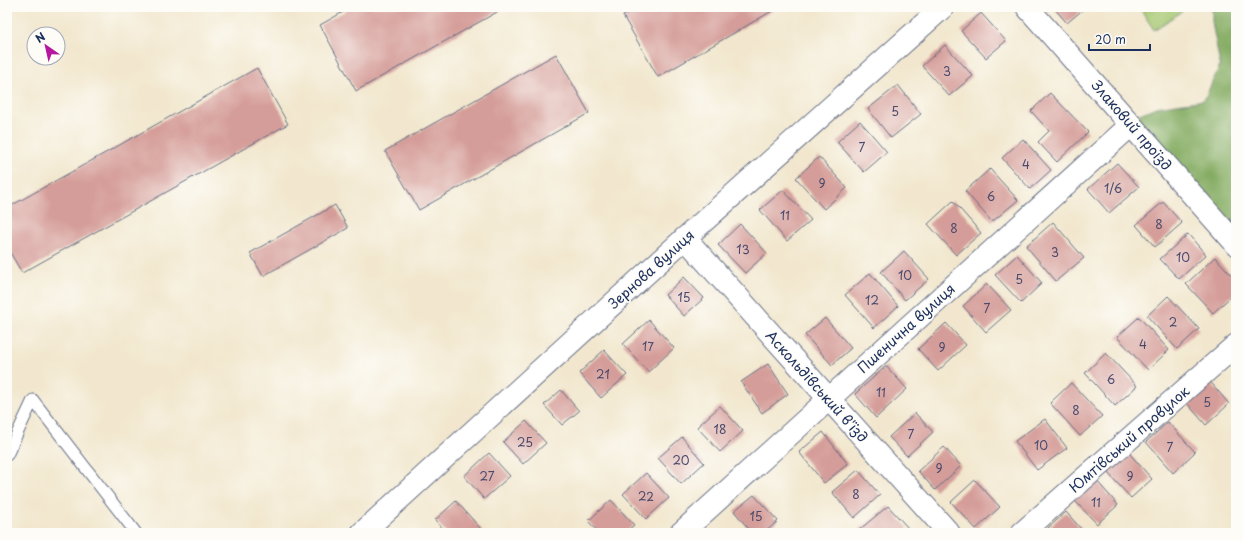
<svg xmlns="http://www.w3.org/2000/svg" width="1243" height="540" font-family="'Playpen Sans',sans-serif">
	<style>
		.green { fill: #a5c76f; stroke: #607b66 }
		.forest { fill: #84ac62; stroke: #506e60 }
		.building { fill: #d59d99 }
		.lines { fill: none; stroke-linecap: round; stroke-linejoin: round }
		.service-casing { stroke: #666f85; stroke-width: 13 }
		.minor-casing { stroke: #666f85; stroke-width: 24 }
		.tertiary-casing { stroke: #666f85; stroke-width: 24 }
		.service { stroke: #fff; stroke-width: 11 }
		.minor { stroke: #fff; stroke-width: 22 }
		.tertiary { stroke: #fff; stroke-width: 22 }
		.labels { text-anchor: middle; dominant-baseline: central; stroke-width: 3.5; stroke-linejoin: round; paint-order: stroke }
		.number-label { font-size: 12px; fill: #4a4a6d }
		.street-label { font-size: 14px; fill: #1b2f5e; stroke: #fdfcf7 }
	</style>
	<rect width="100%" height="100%" fill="#fdfcf7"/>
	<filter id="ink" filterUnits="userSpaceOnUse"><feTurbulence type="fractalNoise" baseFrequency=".025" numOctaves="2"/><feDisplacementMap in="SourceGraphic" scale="8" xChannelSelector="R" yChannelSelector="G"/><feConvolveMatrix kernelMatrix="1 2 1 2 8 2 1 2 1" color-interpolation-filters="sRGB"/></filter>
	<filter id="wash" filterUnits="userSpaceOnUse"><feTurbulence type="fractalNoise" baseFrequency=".012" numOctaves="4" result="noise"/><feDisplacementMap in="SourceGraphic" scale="16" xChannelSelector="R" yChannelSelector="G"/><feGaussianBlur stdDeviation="0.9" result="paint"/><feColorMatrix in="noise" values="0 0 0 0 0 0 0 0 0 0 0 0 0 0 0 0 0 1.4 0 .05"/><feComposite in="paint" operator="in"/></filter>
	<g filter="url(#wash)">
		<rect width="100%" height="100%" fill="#f2e7ce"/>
		<path class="green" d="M1139,7H1188L1154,30Z"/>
		<path class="forest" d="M1212,7H1236V244L1135,116L1156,107L1204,100L1220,65L1212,22Z"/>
		<g id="blocks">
			<g class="building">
				<path d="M352,7H506L356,91L320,25Z"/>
				<path d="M639,7H779L658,77L623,16Z"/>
				<path d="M1053,7H1086L1067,23Z"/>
				<path d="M981,13L1006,41L986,58L961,31Z"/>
				<path d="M945,45L973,76L949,96L922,66Z"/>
				<path d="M556,54L589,113L419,210L385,151Z"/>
				<path d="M257,68L288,124L22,273L7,247V208Z"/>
				<path d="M898,85L921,114L891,138L868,109Z"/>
				<path d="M1050,93L1088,132L1057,162L1038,142L1049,131L1031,111Z"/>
				<path d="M860,121L887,152L864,172L837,142Z"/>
				<path d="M1023,139L1051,170L1030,189L1002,158Z"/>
				<path d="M819,157L847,188L824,209L796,178Z"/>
				<path d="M1117,163L1139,187L1109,213L1088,189Z"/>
				<path d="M990,169L1018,200L992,222L965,191Z"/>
				<path d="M783,190L811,220L787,241L760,210Z"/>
				<path d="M953,201L981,233L956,255L928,224Z"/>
				<path d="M1163,202L1182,223L1155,247L1136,225Z"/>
				<path d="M335,205L348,228L263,276L250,253Z"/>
				<path d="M1053,222L1084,258L1056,281L1026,246Z"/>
				<path d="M740,224L767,253L745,273L718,245Z"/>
				<path d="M1188,234L1206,255L1179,279L1160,259Z"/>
				<path d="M904,251L929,279L905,300L881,272Z"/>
				<path d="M1017,255L1042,283L1021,303L995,275Z"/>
				<path d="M1215,257L1236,280V292L1213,313L1186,284Z"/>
				<path d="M870,273L898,306L874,328L845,295Z"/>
				<path d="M684,277L704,298L684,316L665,295Z"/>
				<path d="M987,284L1011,310L986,332L963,306Z"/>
				<path d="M1168,296L1199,329L1177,349L1147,316Z"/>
				<path d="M1139,317L1169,350L1148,370L1117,337Z"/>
				<path d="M825,318L851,348L832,365L805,335Z"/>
				<path d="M649,320L674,348L648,372L623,344Z"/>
				<path d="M946,323L966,345L938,371L918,349Z"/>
				<path d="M604,350L627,375L601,398L579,373Z"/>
				<path d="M1106,353L1137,386L1115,406L1085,373Z"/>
				<path d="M768,364L788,394L762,413L741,382Z"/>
				<path d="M886,366L907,389L876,418L855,394Z"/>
				<path d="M1208,379L1229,404L1206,425L1185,401Z"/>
				<path d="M1071,383L1102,416L1080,436L1050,403Z"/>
				<path d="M561,390L579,411L562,425L544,405Z"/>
				<path d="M720,406L743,431L720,452L697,427Z"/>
				<path d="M915,413L933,432L907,456L889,437Z"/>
				<path d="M1045,419L1067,448L1037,470L1015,441Z"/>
				<path d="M526,421L546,443L523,464L503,442Z"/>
				<path d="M1168,422L1195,452L1173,473L1146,442Z"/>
				<path d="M823,432L848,464L824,483L799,452Z"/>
				<path d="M682,437L704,463L681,484L658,458Z"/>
				<path d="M944,447L961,466L935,490L918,471Z"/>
				<path d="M489,453L510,476L484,499L464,476Z"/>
				<path d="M1129,453L1152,479L1131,498L1107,472Z"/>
				<path d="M858,470L880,495L854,518L832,492Z"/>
				<path d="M646,473L669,498L646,519L623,494Z"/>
				<path d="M975,480L1000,507L976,529L951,502Z"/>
				<path d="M1096,480L1118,505L1097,524L1074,500Z"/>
				<path d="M754,495L778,521L764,533H752L734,511Z"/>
				<path d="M611,500L634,525L625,533H599L588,521Z"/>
				<path d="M456,501L482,530L478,533H447L435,520Z"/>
				<path d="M888,506L908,528L902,533H862L859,530Z"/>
				<path d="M1066,512L1085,533H1052L1048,528Z"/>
			</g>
		</g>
	</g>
	<g filter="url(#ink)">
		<use href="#blocks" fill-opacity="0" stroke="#666f85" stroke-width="1"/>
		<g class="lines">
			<defs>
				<path id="service" d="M7,455L33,400L136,533"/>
				<g id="minor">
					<path d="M1027,7L1236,244"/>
					<path d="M685,238L949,533"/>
					<path d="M681,533L1131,125"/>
					<path d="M1022,533L1236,345"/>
				</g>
				<path id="tertiary" d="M362,533L685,238L943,7"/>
			</defs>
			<use href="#service" class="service-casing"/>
			<use href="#minor" class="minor-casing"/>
			<use href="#tertiary" class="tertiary-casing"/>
			<use href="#service" class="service"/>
			<use href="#minor" class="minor"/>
			<use href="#tertiary" class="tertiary"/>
		</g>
	</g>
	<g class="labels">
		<g class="number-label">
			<text x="947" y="71">3</text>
			<text x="895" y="111">5</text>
			<text x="862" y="147">7</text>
			<text x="1026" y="164">4</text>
			<text x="822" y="183">9</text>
			<text x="1113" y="188">1/6</text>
			<text x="991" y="196">6</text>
			<text x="785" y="215">11</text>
			<text x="1159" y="224">8</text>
			<text x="954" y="228">8</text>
			<text x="743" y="249">13</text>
			<text x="1055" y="252">3</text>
			<text x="1183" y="257">10</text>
			<text x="905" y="275">10</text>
			<text x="1019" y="279">5</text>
			<text x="684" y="297">15</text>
			<text x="872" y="300">12</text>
			<text x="987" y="308">7</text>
			<text x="1173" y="322">2</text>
			<text x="1143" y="344">4</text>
			<text x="648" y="346">17</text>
			<text x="942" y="347">9</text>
			<text x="603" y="374">21</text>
			<text x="1111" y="379">6</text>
			<text x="881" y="392">11</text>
			<text x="1207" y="402">5</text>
			<text x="1076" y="410">8</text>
			<text x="720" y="429">18</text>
			<text x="911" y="434">7</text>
			<text x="525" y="442">25</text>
			<text x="1041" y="445">10</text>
			<text x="1170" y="447">7</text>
			<text x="681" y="460">20</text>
			<text x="939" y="468">9</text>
			<text x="487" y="476">27</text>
			<text x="1130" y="476">9</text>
			<text x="856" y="494">8</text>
			<text x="646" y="496">22</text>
			<text x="1096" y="502">11</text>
			<text x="756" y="516">15</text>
		</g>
		<g class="street-label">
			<text transform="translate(1132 125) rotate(49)">Злаковий проїзд</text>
			<text transform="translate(651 269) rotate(-42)">Зернова вулиця</text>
			<text transform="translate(906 328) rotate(-42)">Пшенична вулиця</text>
			<text transform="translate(817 386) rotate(48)">Аскольдівський в'їзд</text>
			<text transform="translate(1129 439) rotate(-41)">Юмтівський провулок</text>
		</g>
	</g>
	<rect width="1243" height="540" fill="none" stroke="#fdfcf7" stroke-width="24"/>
	<g transform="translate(46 46) rotate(326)"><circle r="19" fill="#fdfcf7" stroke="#a3aaba"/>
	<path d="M0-3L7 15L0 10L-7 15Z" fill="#b5179e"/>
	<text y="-6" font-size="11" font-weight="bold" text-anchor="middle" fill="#1b2f5e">N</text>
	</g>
	<path d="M1089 44v6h61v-6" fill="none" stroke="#1b2f5e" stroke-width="2"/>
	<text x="1095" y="44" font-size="12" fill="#1b2f5e" stroke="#fdfcf7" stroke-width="3" paint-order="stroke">20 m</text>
</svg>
